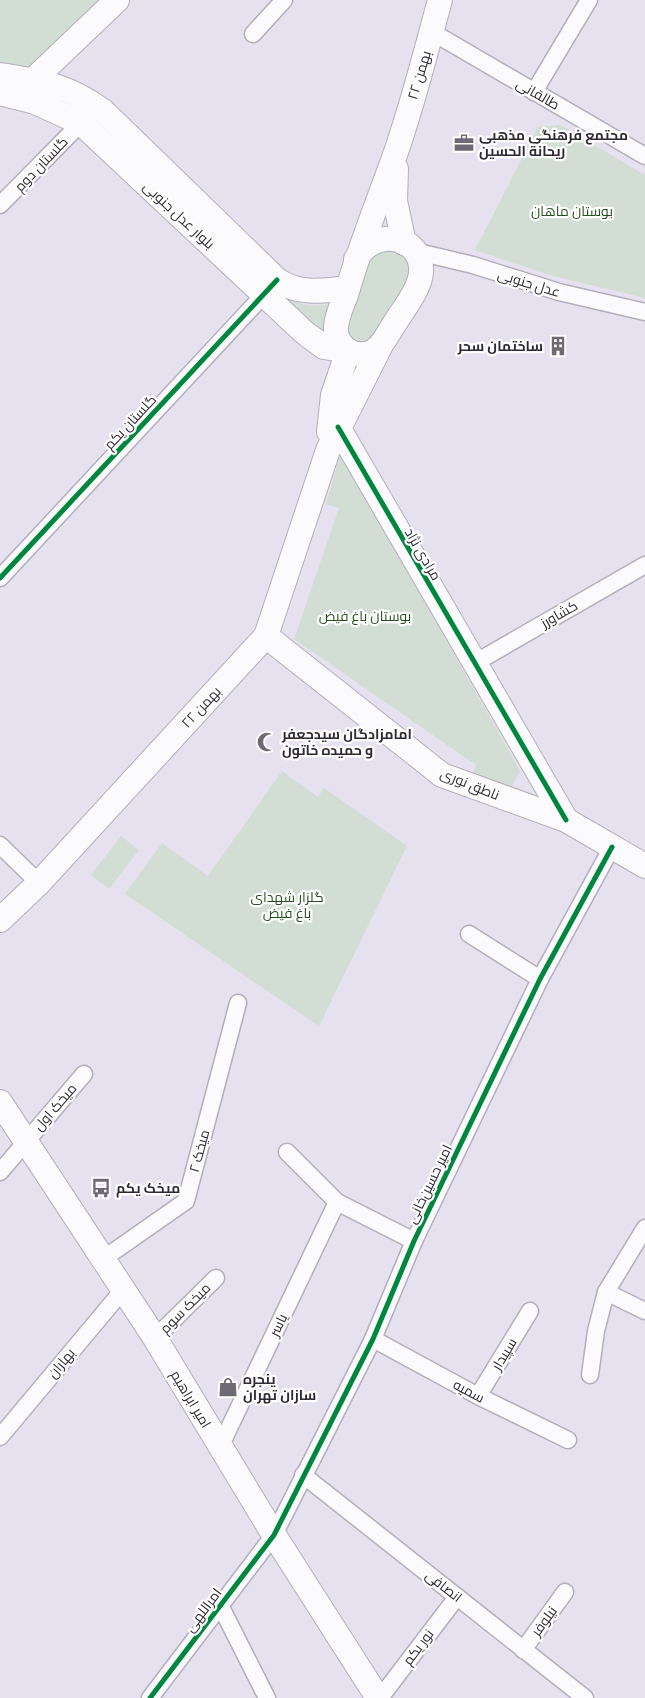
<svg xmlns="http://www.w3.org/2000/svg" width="645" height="1698" font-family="'Archivo Narrow',Cairo,sans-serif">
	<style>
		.green { fill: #d2ddd3 }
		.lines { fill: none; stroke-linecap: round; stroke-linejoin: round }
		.street-casing { stroke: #b3afba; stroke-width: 19 }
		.secondary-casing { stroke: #b3afba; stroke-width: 26 }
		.street { stroke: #fbfafd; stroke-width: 16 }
		.secondary { stroke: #fbfafd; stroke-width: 24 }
		.cycleway-casing { stroke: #fff; stroke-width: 8 }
		.cycleway { stroke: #00873e; stroke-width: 5 }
		.labels { text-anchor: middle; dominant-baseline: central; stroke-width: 4.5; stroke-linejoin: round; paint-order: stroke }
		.street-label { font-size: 14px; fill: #2e2a34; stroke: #fff }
		.poi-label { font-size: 14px; font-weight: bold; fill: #2e2a34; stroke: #fff; text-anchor: start }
		.park-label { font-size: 14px; fill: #264f1f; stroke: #fff }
	</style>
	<rect width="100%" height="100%" fill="#e6e1ef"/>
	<g class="green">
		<path d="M0,0H103L37,65L23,70L0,69Z"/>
		<path d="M561,125L645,175V298L553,276L475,250L538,127Z"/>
		<path d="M397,249L408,257L410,279L377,338C362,346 353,344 347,329L368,261L375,252Z"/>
		<path d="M282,295C300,306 314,308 334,303L336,340L309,324Z"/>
		<path d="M341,452L520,771L508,794L471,779L476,765L294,639L339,508L326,504Z"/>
		<path d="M282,771L318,797L324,788L407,846L319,1026L125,894L162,843L208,876Z"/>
		<path d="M121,836L139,850L109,889L91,875Z"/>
	</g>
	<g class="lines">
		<defs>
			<g id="street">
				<path d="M432,32L645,156"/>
				<path d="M253,34L284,0"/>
				<path d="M534,92L589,0"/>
				<path d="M0,205L81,123"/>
				<path d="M414,251L473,265L559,292L645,312"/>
				<path d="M0,578L271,287"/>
				<path d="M473,664L645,565"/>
				<path d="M0,845L39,883"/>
				<path d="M469,934L540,979"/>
				<path d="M287,1152L337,1202L414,1241"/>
				<path d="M0,1172L84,1074"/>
				<path d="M645,1228L606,1292L645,1311"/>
				<path d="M103,1259L186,1201L238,1003"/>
				<path d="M155,1338L216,1278"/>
				<path d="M373,1339L478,1396L568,1440"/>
				<path d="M590,1375L596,1331L606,1292"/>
				<path d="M478,1396L530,1311"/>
				<path d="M0,1437L123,1290"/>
				<path d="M220,1447L337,1202"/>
				<path d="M303,1475L585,1698"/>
				<path d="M220,1605L267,1698"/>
				<path d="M523,1650L565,1592"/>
				<path d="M150,1698L274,1535L373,1339L414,1241L540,979L612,847"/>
				<path d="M380,1698L457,1597"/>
			</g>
			<g id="secondary">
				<path d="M0,75C44,82 67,85 103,111L277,280C299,295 323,291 348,288"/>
				<path d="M26,90L29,84L117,0"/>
				<path d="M0,93L35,102L81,123L305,333L324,347L348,351L333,395L329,432"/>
				<path d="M396,169L395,201L404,243"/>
				<path d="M356,259C376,225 424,237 421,273C419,291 402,311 393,326C386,337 379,353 365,354C350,356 337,345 336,331C335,320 342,305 346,295C360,246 379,200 396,152C413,103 426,51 440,0"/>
				<path d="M338,427L566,820"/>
				<path d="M266,636L442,775L566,820L645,866"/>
				<path d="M0,920L39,883L266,636L328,450L380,347"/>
				<path d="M0,1102L155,1338L274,1535L378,1698"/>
			</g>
		</defs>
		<use href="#street" class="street-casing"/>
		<use href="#secondary" class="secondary-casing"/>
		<use href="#street" class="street"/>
		<use href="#secondary" class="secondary"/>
		<defs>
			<g id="cycleway">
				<path d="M338,427L566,820"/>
				<path d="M0,578L277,280"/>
				<path d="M150,1698L274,1535L373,1339L414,1241L540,979L612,847"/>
			</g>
		</defs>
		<use href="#cycleway" class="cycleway-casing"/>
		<use href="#cycleway" class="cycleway"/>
	</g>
	<defs>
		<symbol id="office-bare" viewBox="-9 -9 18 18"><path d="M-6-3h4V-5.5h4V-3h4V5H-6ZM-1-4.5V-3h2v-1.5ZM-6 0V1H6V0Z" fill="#6e6a75" stroke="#fff" stroke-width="2.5" paint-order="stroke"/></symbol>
		<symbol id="building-bare" viewBox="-9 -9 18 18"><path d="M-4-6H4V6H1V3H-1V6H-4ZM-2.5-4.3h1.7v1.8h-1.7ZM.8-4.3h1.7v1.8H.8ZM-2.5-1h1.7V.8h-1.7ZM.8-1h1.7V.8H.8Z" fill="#6e6a75" stroke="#fff" stroke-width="2.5" paint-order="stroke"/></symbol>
		<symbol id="mosque-bare" viewBox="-9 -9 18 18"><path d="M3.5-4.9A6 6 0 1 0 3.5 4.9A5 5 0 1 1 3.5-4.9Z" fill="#6e6a75" stroke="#fff" stroke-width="2.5" paint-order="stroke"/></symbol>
		<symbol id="bus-bare" viewBox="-9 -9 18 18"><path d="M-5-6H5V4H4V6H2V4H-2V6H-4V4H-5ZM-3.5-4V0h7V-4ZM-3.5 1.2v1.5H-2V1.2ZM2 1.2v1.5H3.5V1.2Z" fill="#6e6a75" stroke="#fff" stroke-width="2.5" paint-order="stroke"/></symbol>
		<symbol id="shop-bare" viewBox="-9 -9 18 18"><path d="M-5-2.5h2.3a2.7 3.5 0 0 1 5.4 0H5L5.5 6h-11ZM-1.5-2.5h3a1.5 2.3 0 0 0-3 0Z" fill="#6e6a75" stroke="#fff" stroke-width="2.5" paint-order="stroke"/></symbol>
	</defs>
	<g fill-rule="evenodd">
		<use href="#office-bare" x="450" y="129" width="28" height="28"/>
		<use href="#building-bare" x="544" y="332" width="28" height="28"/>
		<use href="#mosque-bare" x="253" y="728" width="28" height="28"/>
		<use href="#bus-bare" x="87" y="1174" width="28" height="28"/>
		<use href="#shop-bare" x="214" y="1373" width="28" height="28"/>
	</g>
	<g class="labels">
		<g class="street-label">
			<text transform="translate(419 75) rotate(-73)">۲۲ بهمن</text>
			<text transform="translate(538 94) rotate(30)">طالقانی</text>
			<text transform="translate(41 164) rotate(-46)">گلستان دوم</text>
			<text transform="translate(179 215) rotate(43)">بلوار عدل جنوبی</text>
			<text transform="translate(529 283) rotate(17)">عدل جنوبی</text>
			<text transform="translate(130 422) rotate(-47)">گلستان یکم</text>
			<text transform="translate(423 554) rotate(60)">مرادی نژاد</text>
			<text transform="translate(559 614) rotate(-30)">کشاورز</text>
			<text transform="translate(201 707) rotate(-47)">۲۲ بهمن</text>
			<text transform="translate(470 784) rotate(22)">ناطق نوری</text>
			<text transform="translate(55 1107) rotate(-49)">میخک اول</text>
			<text transform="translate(199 1151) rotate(-75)">میخک ۲</text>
			<text transform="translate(429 1184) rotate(-64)">امیر حسین‌خانی</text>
			<text transform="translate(185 1308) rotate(-45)">میخک سوم</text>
			<text transform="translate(278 1325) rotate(-65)">یاسر</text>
			<text transform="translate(504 1354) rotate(-59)">سپیدار</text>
			<text transform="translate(61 1363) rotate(-50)">بهاران</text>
			<text transform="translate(469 1391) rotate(28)">سمیه</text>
			<text transform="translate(191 1399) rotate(59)">امیر ابراهیم</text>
			<text transform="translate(444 1586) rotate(38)">انصافی</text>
			<text transform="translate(203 1610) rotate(-53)">امراللهی</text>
			<text transform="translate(544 1621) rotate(-54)">نیلوفر</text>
			<text transform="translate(418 1647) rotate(-53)">نور یکم</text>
		</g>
		<g class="poi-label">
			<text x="479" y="135">مجتمع فرهنگی مذهبی<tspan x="479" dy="16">ریحانة الحسین</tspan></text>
			<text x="543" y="346" text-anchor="end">ساختمان سحر</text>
			<text x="282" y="734">امامزادگان سیدجعفر<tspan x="282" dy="16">و حمیده خاتون</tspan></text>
			<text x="116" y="1188">میخک یکم</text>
			<text x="243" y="1379">پنجره<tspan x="243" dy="16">سازان تهران</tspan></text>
		</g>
		<g class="park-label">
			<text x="572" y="211">بوستان ماهان</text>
			<text x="365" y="616">بوستان باغ فیض</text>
			<text x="287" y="897">گلزار شهدای<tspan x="287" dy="16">باغ فیض</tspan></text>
		</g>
	</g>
</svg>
